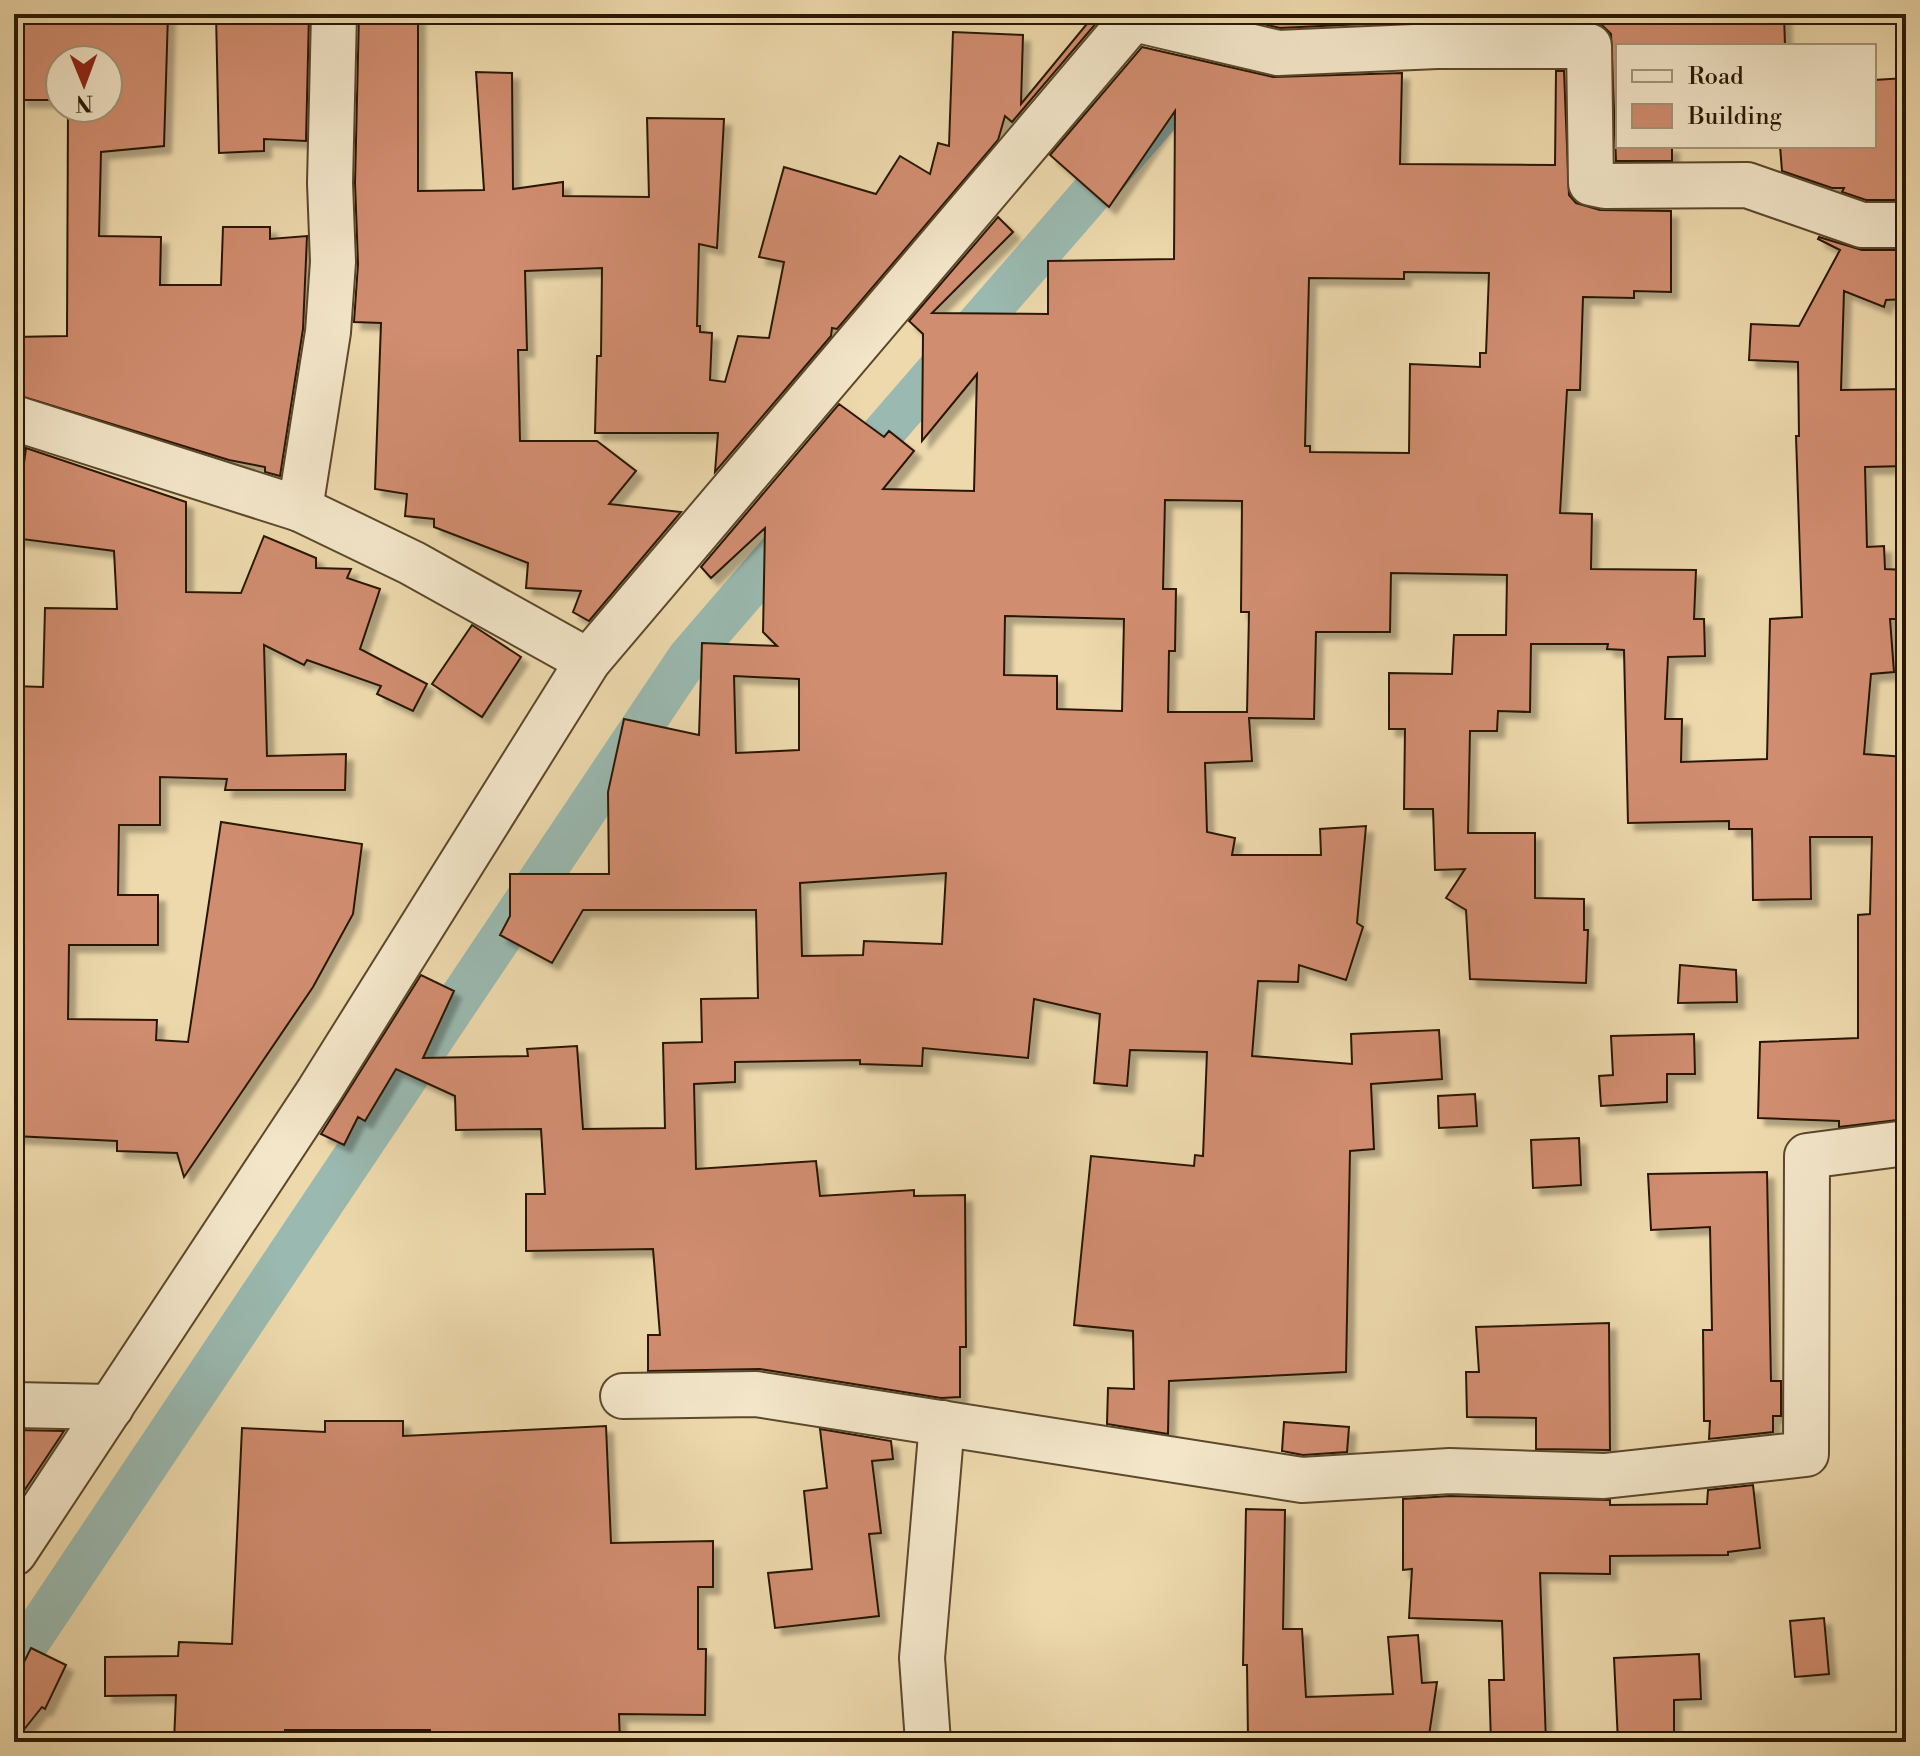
<svg xmlns="http://www.w3.org/2000/svg" width="1920" height="1756" font-family="'Libre Bodoni',serif">
	<style>
		.lines { fill: none; stroke-linecap: round; stroke-linejoin: round }
		.canal { stroke: #9ab9b0; stroke-width: 42 }
		.building { fill: #d18d70; stroke: #2a1800; stroke-width: 2; fill-rule: evenodd; filter: url(#shadow) }
		.street-casing { stroke: #5b482b; stroke-width: 48 }
		.street { stroke: #f3e6c9; stroke-width: 44 }
	</style>
	<defs>
		<filter id="shadow"><feDropShadow dx="7" dy="7" stdDeviation="2" flood-color="#0004"/></filter>
	</defs>
	<rect width="100%" height="100%" fill="#edd9ac"/>
	<filter id="stains"><feTurbulence type="fractalNoise" baseFrequency=".0025" numOctaves="4"/><feColorMatrix values="0 0 0 0 .2 0 0 0 0 .09 0 0 0 0 .02 0 0 0 .5 -.17"/></filter>
	<radialGradient id="worn" r=".72"><stop offset=".6" stop-color="#630" stop-opacity="0"/><stop offset="1" stop-color="#630" stop-opacity=".3"/></radialGradient>
	<g class="lines">
		<g class="canal">
			<path d="M844,478L1181,90L1233,14"/>
			<path d="M14,1664L688,658L800,528"/>
		</g>
	</g>
	<g class="building">
		<path d="M79,14H168L164,146L101,152L99,236L161,237L160,285H221L223,227H270V239L307,236L303,329L280,476L265,472V467L229,460L14,394V337L67,336L68,108H108V60H60V100H20V60H14V15L79,17Z"/>
		<path d="M216,14H309L306,141L264,139V151L219,153Z"/>
		<path d="M359,14H418V191L484,190L476,72L512,73L513,189L563,182V196L649,197L647,118L724,119L717,248L699,244L697,326H700V332L712,333L710,380L725,382L738,336L769,338L784,262L759,257L784,167L876,194L900,156L930,174L938,143L949,146L953,32L1023,35L1021,104L1095,14H1104L1012,122L1005,116L998,140L837,329L832,328L831,336L715,472L718,433H595L597,356H601L602,268L525,271L527,350H518L520,441H597L636,471L609,504L681,512L589,621L573,612L581,591L526,588L528,563L434,527V519L405,516L407,494L375,489L381,323L354,322L358,264L355,183Z"/>
		<path d="M1222,14H1403V22L1280,28Z"/>
		<path d="M1557,14H1784L1785,46H1618V146H1672V161H1616L1611,34L1602,25L1590,21H1557Z"/>
		<path d="M1142,47L1273,77L1402,73L1400,164L1555,165L1556,71H1564L1569,195L1576,203L1600,210L1671,211V292L1634,291V298L1583,297L1580,390H1567L1560,513L1592,514L1591,569L1696,570L1694,619H1704L1705,656L1668,657L1665,719H1682L1681,762L1767,759L1770,619L1802,617L1796,436H1799L1798,362L1749,360L1751,324L1799,326L1840,250L1818,239L1819,237L1862,250H1906V299L1886,300L1884,307L1844,291L1841,390L1906,389V466L1865,467L1867,547L1884,546L1885,569L1906,570V619H1890L1894,672L1871,674L1864,754L1906,757V1119L1839,1127V1121L1758,1118L1760,1042L1858,1038V915L1870,914L1872,837H1810L1811,899L1753,900L1752,829H1729V821L1628,823L1624,650L1607,649L1608,644H1531L1530,712L1498,711L1497,731H1470L1468,833H1535V898L1584,899V930H1588L1586,983L1470,979L1466,910L1446,898L1465,869L1435,870L1433,809H1404L1405,729H1389V673L1452,674L1454,635H1506L1507,575L1391,573L1390,632H1316L1314,719L1249,718L1252,761L1205,763L1207,832L1235,838L1232,855H1321L1320,829L1366,826L1357,923L1363,927L1346,980L1299,965L1298,982L1258,981L1252,1056L1352,1064L1351,1034L1439,1030L1442,1079L1371,1084L1374,1149L1350,1151L1346,1372L1169,1381L1168,1434L1107,1424L1108,1388L1134,1389L1133,1331L1074,1325L1091,1156L1194,1166L1195,1155L1203,1156L1207,1052L1130,1050L1127,1086L1094,1083L1100,1014L1034,999L1028,1058L923,1048L922,1066L860,1064V1060L735,1062V1082L694,1084L696,1169L816,1161L820,1196L914,1190V1196L965,1195L966,1347H960V1397L941,1398L760,1369L648,1371V1335H660L653,1249L526,1251V1194H545L541,1129L456,1130L455,1096L396,1069L365,1121L358,1117L344,1145L321,1134L421,975L454,991L423,1058L528,1056L527,1049L577,1046L583,1129L665,1128L663,1043L702,1042L701,999L758,998L756,910H583L552,963L500,935L510,916V874H609L608,792L624,719L699,735L702,643L777,646L763,632L765,528L711,578L701,567L839,404L884,437L889,431L914,451L883,489L974,491L977,374L922,441L923,334L909,321L998,217L1013,232L932,313L1048,314V261L1174,259L1175,111L1109,207L1050,155ZM1404,272L1489,273L1486,353H1480V367L1410,364L1409,453L1310,452V446H1305L1309,278L1404,279ZM1165,500L1242,501L1241,612H1249L1247,712H1168L1169,651H1175L1176,589H1163ZM1005,616L1124,619L1122,711L1057,709V676L1004,675ZM734,676L799,679V750L736,753ZM946,873L942,944L864,941L863,955L802,956L800,883Z"/>
		<path d="M1906,78V200H1866L1842,192L1844,188H1832L1782,171L1780,146H1874V80Z"/>
		<path d="M26,448L186,502V592L241,593L264,536L316,558V568L351,569L347,578L380,589L360,649L427,684L413,711L377,694L381,686L307,660L304,665L264,645L267,756L346,754L345,790H225L227,779L160,777V825H119L118,895H158V945H69L68,1019L157,1020L156,1040L188,1042L221,822L362,844L353,914L313,987L184,1177L177,1153L117,1151V1141L14,1136V686L43,687L45,608L117,609L114,551L14,538Z"/>
		<path d="M472,625L521,657L482,717L432,684Z"/>
		<path d="M1680,965L1736,970L1737,1002L1678,1003Z"/>
		<path d="M1694,1034L1695,1074H1667V1102L1601,1106L1599,1076L1613,1075L1611,1036Z"/>
		<path d="M1475,1094L1477,1126L1439,1128L1438,1096Z"/>
		<path d="M1579,1138L1581,1185L1533,1188L1531,1140Z"/>
		<path d="M1767,1172L1771,1381H1781V1416H1773V1432L1709,1439L1710,1421H1704L1703,1330H1712L1710,1227L1651,1230L1648,1174Z"/>
		<path d="M1609,1323L1610,1450L1536,1449V1418L1467,1417L1466,1372H1479L1476,1327Z"/>
		<path d="M325,1421H403V1436L606,1426L611,1543L713,1541V1587H698V1649H706L705,1715L619,1714L620,1742H431L430,1730H285V1742H174L176,1695L105,1696V1657L178,1656L179,1642L232,1644L242,1428L325,1432Z"/>
		<path d="M1284,1422L1349,1427L1347,1452L1303,1455L1282,1451Z"/>
		<path d="M820,1429L891,1441L893,1459L872,1461L881,1533L869,1534L879,1616L775,1628L768,1573L812,1569L804,1491L827,1488Z"/>
		<path d="M14,1430L64,1431L14,1506Z"/>
		<path d="M1753,1485L1760,1548L1728,1552V1555L1610,1556V1574L1540,1573L1546,1742H1491L1489,1680H1504L1502,1621L1409,1618L1412,1569L1403,1570V1499L1450,1496L1610,1500V1505L1707,1504L1708,1490Z"/>
		<path d="M1246,1509L1285,1510L1283,1629H1302L1306,1697L1393,1694L1388,1637L1418,1635L1422,1683L1437,1682L1428,1742H1306V1736L1248,1738L1247,1665H1243Z"/>
		<path d="M1824,1618L1829,1674L1795,1677L1790,1621Z"/>
		<path d="M31,1648L66,1665L45,1709L42,1707L14,1742V1682Z"/>
		<path d="M1699,1654L1701,1699L1674,1700V1742H1618L1614,1658Z"/>
	</g>
	<g class="lines">
		<defs>
			<g id="street">
				<path d="M1134,19L1278,53L1437,46H1589L1591,183L1605,186L1747,185L1862,225H1906"/>
				<path d="M14,418L300,509L412,563L588,661"/>
				<path d="M300,509L328,332L333,262L330,183L334,14"/>
				<path d="M623,1396L756,1394L1302,1480L1450,1471L1604,1476L1806,1454L1807,1156L1906,1143"/>
				<path d="M14,1405L111,1407"/>
				<path d="M14,1553L319,1091L588,661L1137,14"/>
				<path d="M928,1742L922,1658L942,1423"/>
			</g>
		</defs>
		<use href="#street" class="street-casing"/>
		<use href="#street" class="street"/>
	</g>
	<rect width="1920" height="1756" fill="none" stroke="#edd9ac" stroke-width="48"/>
	<rect x="16" y="16" width="1888" height="1724" fill="none" stroke="#2a1800" stroke-width="4"/>
	<rect x="24" y="24" width="1872" height="1708" fill="none" stroke="#2a1800" stroke-width="2"/>
	<rect x="1616" y="44" width="260" height="104" fill="#f3e6c9" stroke="#a39479" stroke-width="2"/>
	<rect x="1632" y="70" width="40" height="12" fill="#f3e6c9" stroke="#a39479" stroke-width="2"/>
	<text x="1688" y="84" font-size="24" fill="#2a1800">Road</text>
	<rect x="1632" y="104" width="40" height="24" fill="#d18d70" stroke="#a39479" stroke-width="2"/>
	<text x="1688" y="124" font-size="24" fill="#2a1800">Building</text>
	<g transform="translate(84 84) rotate(179)"><circle r="38" fill="#f3e6c9" stroke="#a39479" stroke-width="2"/>
	<path d="M0-6L14 30L0 20L-14 30Z" fill="#8f2418"/>
	<text y="-12" font-size="22" font-weight="bold" text-anchor="middle" fill="#2a1800">N</text>
	</g>
	<rect width="100%" height="100%" filter="url(#stains)"/>
	<rect width="100%" height="100%" fill="url(#worn)"/>
</svg>
